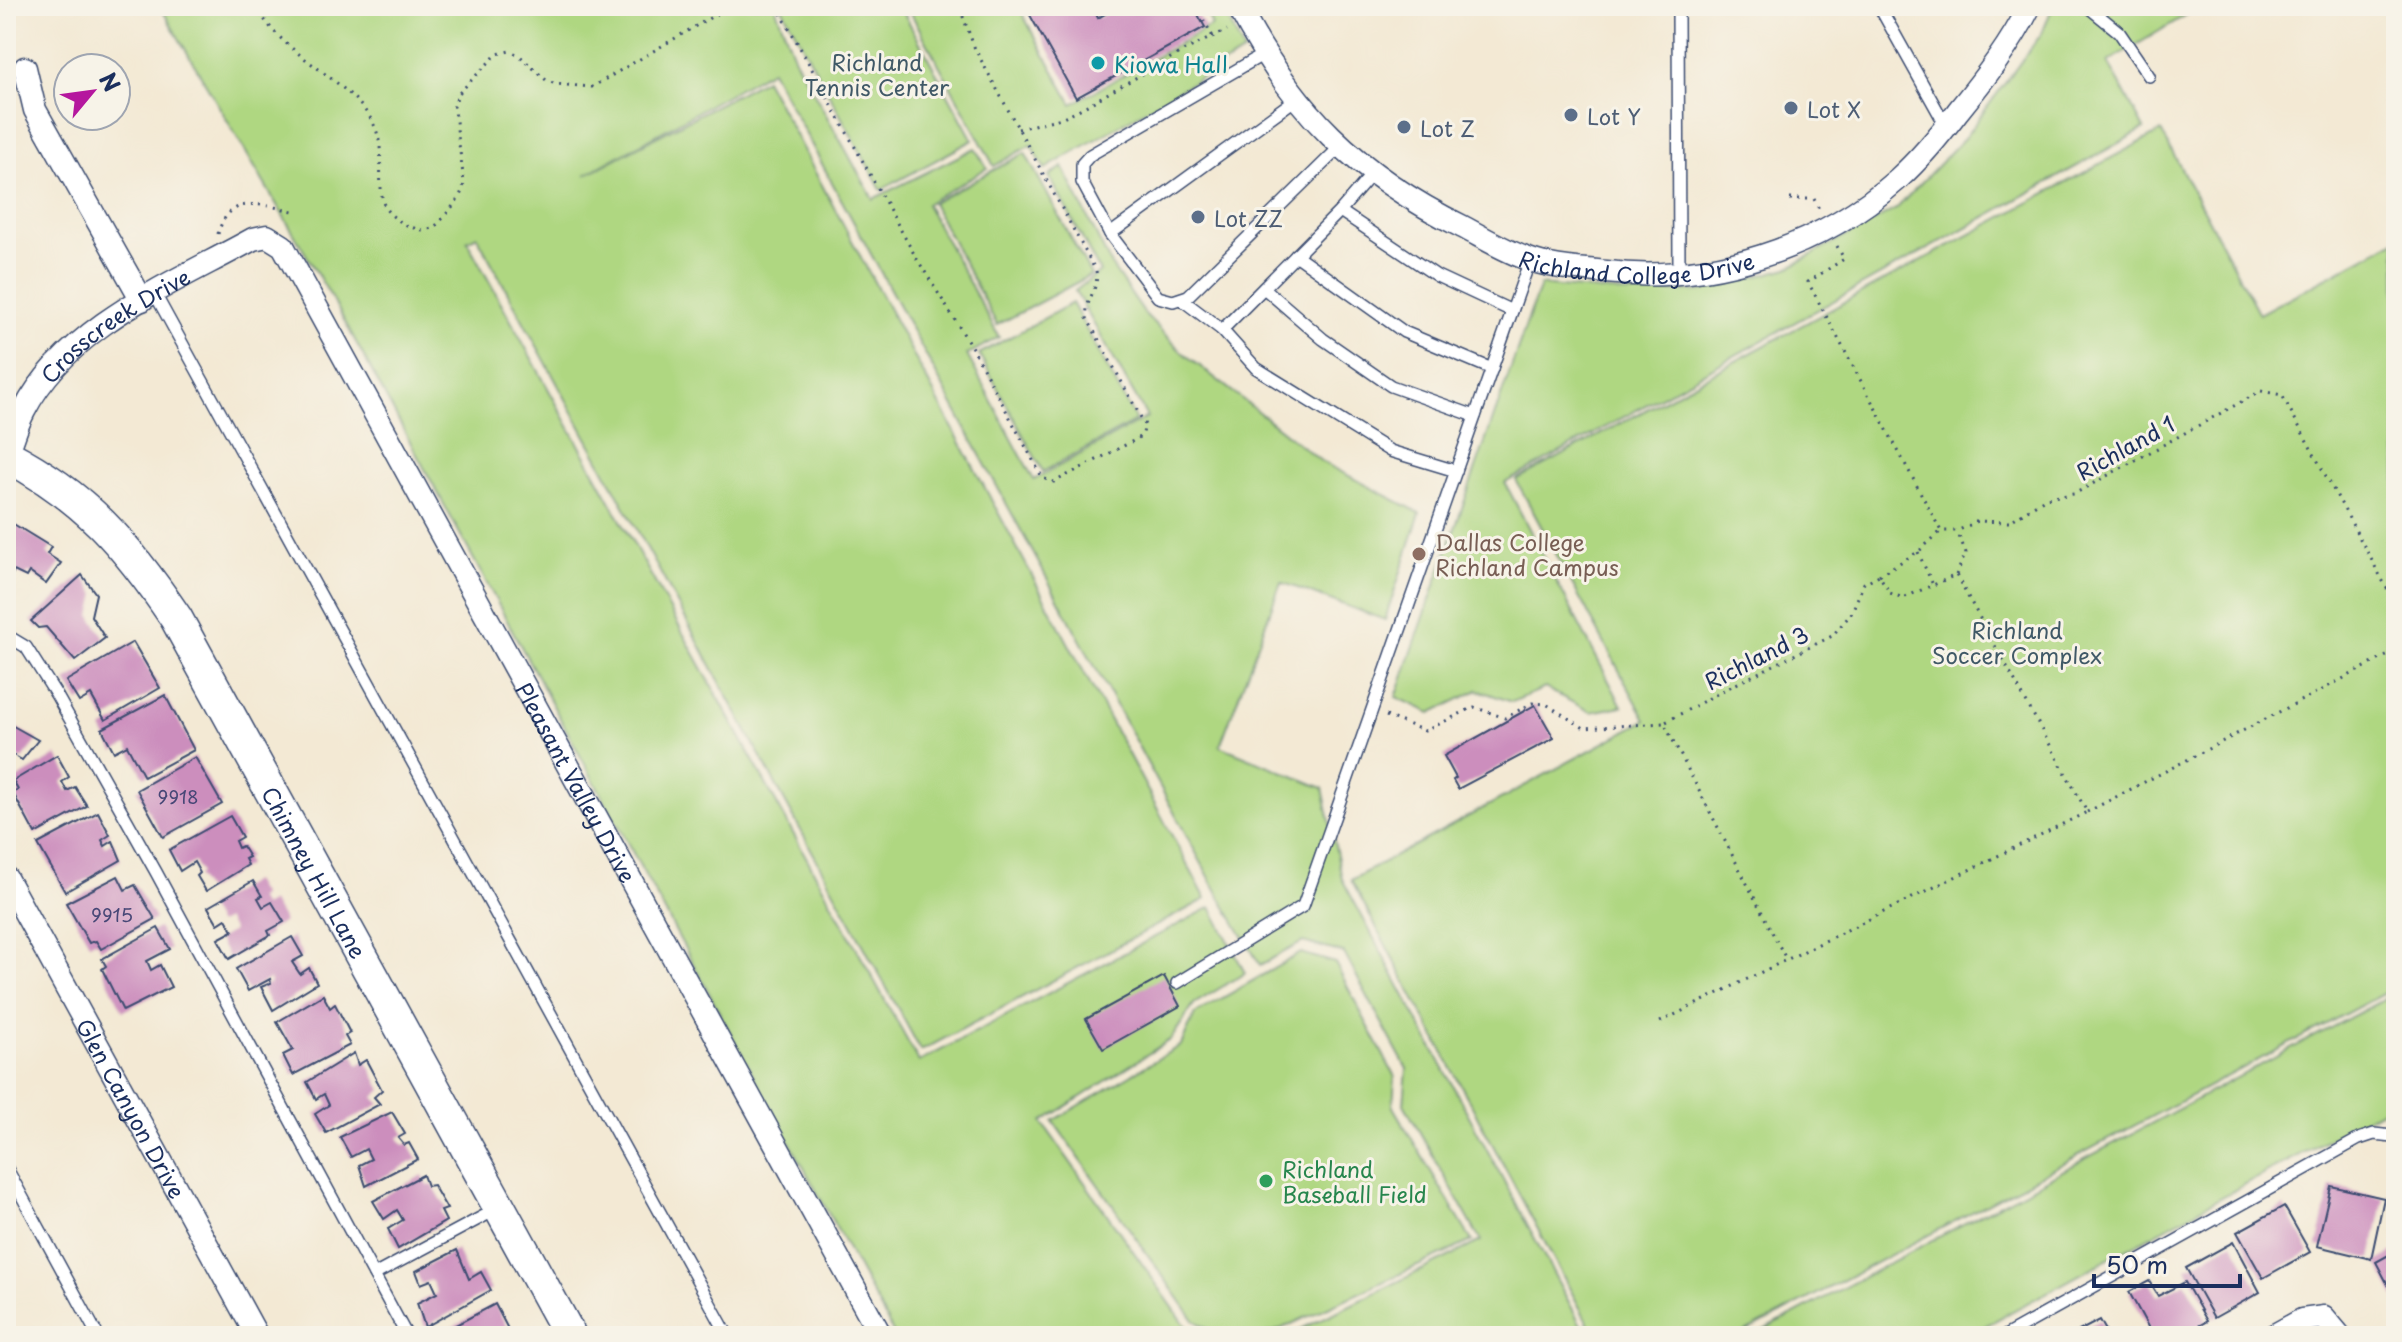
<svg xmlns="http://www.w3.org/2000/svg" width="2402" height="1342" font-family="'Playpen Sans',sans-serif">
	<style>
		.green { fill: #afd781; stroke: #658370; stroke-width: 2 }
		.building { fill: #cc8ebd }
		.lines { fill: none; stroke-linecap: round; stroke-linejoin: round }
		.lane-casing { stroke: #3b4b70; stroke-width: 14 }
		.street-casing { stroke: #3b4b70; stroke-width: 25 }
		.secondary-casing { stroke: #3b4b70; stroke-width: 35 }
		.path { stroke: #3b4b70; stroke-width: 3; stroke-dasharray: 2 6; stroke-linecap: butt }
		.lane { stroke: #fff; stroke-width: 11 }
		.street { stroke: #fff; stroke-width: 22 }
		.secondary { stroke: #fff; stroke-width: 32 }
		.culture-dot { fill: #0f9aa8; stroke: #f7f3e8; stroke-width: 3 }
		.service-dot { fill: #5c6f8a; stroke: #f7f3e8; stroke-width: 3 }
		.education-dot { fill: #8d6e63; stroke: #f7f3e8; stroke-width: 3 }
		.leisure-dot { fill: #2e9e5b; stroke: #f7f3e8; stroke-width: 3 }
		.labels { text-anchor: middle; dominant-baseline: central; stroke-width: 6; stroke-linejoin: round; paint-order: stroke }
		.number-label { font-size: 18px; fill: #474776 }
		.park-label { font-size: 22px; fill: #405967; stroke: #f7f3e8 }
		.culture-label { font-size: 22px; fill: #0d838f; stroke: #f7f3e8; text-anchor: start }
		.service-label { font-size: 22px; fill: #4e5e75; stroke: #f7f3e8; text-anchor: start }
		.street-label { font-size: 22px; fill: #1b2f5e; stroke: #f7f3e8 }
		.education-label { font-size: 22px; fill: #785e54; stroke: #f7f3e8; text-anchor: start }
		.leisure-label { font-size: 22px; fill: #27864d; stroke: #f7f3e8; text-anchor: start }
	</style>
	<rect width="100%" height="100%" fill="#f7f3e8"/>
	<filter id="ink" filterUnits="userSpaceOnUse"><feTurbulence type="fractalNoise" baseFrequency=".0125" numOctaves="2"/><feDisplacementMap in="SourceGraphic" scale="16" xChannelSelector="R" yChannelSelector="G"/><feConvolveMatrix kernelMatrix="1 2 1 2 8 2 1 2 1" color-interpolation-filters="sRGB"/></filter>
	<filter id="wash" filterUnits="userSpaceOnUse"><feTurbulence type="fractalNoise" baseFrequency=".006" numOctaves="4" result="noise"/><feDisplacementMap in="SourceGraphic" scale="32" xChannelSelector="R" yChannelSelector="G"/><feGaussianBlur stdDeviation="1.8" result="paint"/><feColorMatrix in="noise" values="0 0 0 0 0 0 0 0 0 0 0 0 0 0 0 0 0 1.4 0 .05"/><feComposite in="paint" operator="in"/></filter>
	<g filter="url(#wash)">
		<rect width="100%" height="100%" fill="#f3e9d4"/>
		<g class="green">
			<path d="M160,6H775L795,59L873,199L975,148L987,168L926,204L999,337L967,355L1034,480L1147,417L1075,291L1100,272L1049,176L1063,167L1111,265L1144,313L1182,352L1322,462L1420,513L1385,620L1281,582L1220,746L1323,788L1342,879L1587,1336H1287L1481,1241L1404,1104L1407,1069L1344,953L1303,942L1260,965L1220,897L771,70L585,175L765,79L1206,899L921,1051L477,236L467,241L919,1062L1211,907L1245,973L1194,1004L1171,1039L1042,1122L1193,1336H895L338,309Z"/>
			<path d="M781,6H900L973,140L881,190Z"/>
			<path d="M907,6H1018L1072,104L1212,25L1203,6H1222L1244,52L1045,169L1031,145L994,166Z"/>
			<path d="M2053,6H2201L2108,62L2144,129L1505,483L1622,706L1591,712L1545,688L1512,702L1478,690L1431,713L1396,697L1540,285L1624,293L1701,291L1788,268L1896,209L1965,137L2042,33Z"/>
			<path d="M2161,131L2259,314L2396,240V987L1738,1336H1595L1351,880L1646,720L1516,480Z"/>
			<path d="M1025,153L1091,275L997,325L932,203Z"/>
			<path d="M1072,303L1136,421L1043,472L979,354Z"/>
			<path d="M1301,953L1335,963L1395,1077L1393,1107L1472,1241L1276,1331L1255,1336L1217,1334L1194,1320L1053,1121L1181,1045L1195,1014Z"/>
			<path d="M2396,993V1102L1967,1336H1753Z"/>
		</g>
		<g id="blocks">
			<g class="building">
				<path d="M1025,6H1092L1098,18L1119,6H1193L1205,27L1076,98Z"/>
				<path d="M7,520L51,547L47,554L61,563L46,584L29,572L26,577L14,571L6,585Z"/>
				<path d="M82,575L96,594L91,616L105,638L75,661L46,627L38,628L31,621Z"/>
				<path d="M133,642L160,688L105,720L91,695L79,702L66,681Z"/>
				<path d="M165,695L194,750L144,777L127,745L114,752L102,729Z"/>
				<path d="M1535,705L1554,738L1458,789L1453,780L1456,778L1444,756Z"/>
				<path d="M6,722L38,740L22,760L6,751Z"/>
				<path d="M57,755L69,777L62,782L67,791L75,787L87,806L35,834L13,793L18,790L13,781Z"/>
				<path d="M195,757L222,804L163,837L137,790Z"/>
				<path d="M98,812L110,835L102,840L105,846L113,841L121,860L65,892L38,844Z"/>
				<path d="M230,816L242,837L235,841L238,848L242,846L249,857L245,859L248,865L206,891L197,876L200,873L194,862L180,871L169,850Z"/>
				<path d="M118,876L125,890L135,885L155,919L101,949L96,941L89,943L66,903Z"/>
				<path d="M253,881L262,896L258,898L263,907L272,902L284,922L268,931L270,935L229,959L218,939L233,931L226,919L218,924L208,907Z"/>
				<path d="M158,928L170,949L147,961L151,970L160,965L171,987L123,1011L102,969L106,966L102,959Z"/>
				<path d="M292,937L303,956L292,962L300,974L309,968L317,983L273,1010L261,987L271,983L270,979L248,991L236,969Z"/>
				<path d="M1164,976L1180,1006L1103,1049L1086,1019Z"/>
				<path d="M323,995L330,1008L335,1004L350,1033L345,1036L350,1045L293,1075L283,1055L293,1050L277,1022Z"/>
				<path d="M354,1053L358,1065L366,1060L382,1090L374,1097L380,1104L326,1133L315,1114L329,1105L324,1094L316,1099L307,1082Z"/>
				<path d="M392,1112L405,1134L398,1138L404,1145L409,1143L418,1159L366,1186L359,1165L371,1159L366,1149L351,1157L340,1137Z"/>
				<path d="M423,1175L427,1186L433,1185L447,1209L441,1211L446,1221L398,1249L388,1229L403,1220L397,1210L384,1219L373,1201Z"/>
				<path d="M2331,1186L2384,1198L2371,1259L2317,1246Z"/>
				<path d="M2284,1206L2310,1252L2263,1278L2237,1232Z"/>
				<path d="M2233,1242L2260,1292L2214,1318L2186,1268Z"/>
				<path d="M457,1250L469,1279L481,1272L491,1290L425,1327L417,1303L437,1293L431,1280L421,1284L416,1271Z"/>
				<path d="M2396,1251V1300L2376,1262Z"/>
				<path d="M2149,1281L2158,1296L2185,1282L2207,1321L2180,1336H2153L2129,1292Z"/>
				<path d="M495,1304L509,1331L502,1336H435Z"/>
				<path d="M2100,1320L2109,1336H2082L2079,1331Z"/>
			</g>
		</g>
	</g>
	<g filter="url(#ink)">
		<use href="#blocks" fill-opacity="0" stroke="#3b4b70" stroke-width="2"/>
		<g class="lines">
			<defs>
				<g id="lane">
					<path d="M1678,6L1679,273"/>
					<path d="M1879,6L1946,126"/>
					<path d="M2087,6L2119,32L2149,76"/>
					<path d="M1264,54L1090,155L1082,164V182L1110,234L1158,297L1173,301L1188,296L1341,146"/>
					<path d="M1372,174L1340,211L1437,276L1512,311"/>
					<path d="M1340,211L1222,330L1256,368L1390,451L1456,471"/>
					<path d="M1110,234L1296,99"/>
					<path d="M1296,255L1404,332L1492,369"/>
					<path d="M1264,288L1323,339L1391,386L1475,416"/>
					<path d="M155,294L728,1336"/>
					<path d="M1181,299L1222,330"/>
					<path d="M6,635L26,647L57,696L156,872L407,1336"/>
					<path d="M1177,983L1303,906L1530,260"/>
					<path d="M6,1167L98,1336"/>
					<path d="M374,1275L497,1209"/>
					<path d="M2005,1336L2359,1139L2374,1134L2392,1136L2396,1140"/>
				</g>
				<g id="street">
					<path id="s1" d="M1238,6C1292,110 1357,175 1463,227C1484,238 1505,251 1528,259C1552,268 1580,269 1606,272C1710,284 1819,249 1898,179C1920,159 1940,135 1958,111C1985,78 2011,44 2030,6"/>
					<path d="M25,68L35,110L142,300"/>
					<path id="s2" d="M6,458C12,443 16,426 24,411C68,325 172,284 253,239L267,236L283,246L881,1336"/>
					<path id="s3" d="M6,878L257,1336"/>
					<path d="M2273,1336L2302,1320L2324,1317L2340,1336"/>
				</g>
				<g id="secondary">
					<path id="s4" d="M6,455C86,497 126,544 176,618L570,1336"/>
				</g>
			</defs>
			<use href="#lane" class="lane-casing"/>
			<use href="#street" class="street-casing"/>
			<use href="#secondary" class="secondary-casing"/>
			<g class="path">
				<path d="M256,6C282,55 339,73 369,116C389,145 375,175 384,205C387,216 412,230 423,230C432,230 439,224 443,218C452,207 463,196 464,182L454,106L458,94L497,54L510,51L519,55L546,80L555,84L592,87L730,6"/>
				<path d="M777,6L914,254L974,351L1041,475L1045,479L1054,482L1137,439L1143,433L1145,425L1087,318C1084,300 1100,289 1096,271L975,49L959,6"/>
				<path d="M1096,6L1101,16"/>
				<path d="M1196,6L1213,37"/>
				<path d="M1018,129L1061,118L1082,108L1183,51L1227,30"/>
				<path d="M1790,199H1814L1819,209"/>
				<path d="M218,234C229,191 266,206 298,212"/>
				<path d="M1837,246L1844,259L1808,282L1941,531H1957L1978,521L2009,522L2046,498L2074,494L2261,391L2282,395L2396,605"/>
				<path d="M1918,552L1933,585"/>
				<path d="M1879,575L1918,552L1940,532"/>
				<path d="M1956,575L1966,553L1957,531"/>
				<path d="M1386,716L1425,731L1474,707L1505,718L1532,703L1546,704L1584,728L1664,723"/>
				<path d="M2087,812L2396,651"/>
				<path d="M1660,1022L2087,812L1956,575L1903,598L1890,593L1879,575L1864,583L1851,614L1832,636L1722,691L1664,723L1786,959"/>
			</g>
			<use href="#lane" class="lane"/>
			<use href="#street" class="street"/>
			<use href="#secondary" class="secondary"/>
		</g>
	</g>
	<circle class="culture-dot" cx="1098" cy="63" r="8"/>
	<g class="service-dot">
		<circle cx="1791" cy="108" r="8"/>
		<circle cx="1571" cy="115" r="8"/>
		<circle cx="1404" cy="127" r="8"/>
		<circle cx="1198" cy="217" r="8"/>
	</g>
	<circle class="education-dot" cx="1419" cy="554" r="8"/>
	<circle class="leisure-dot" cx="1266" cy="1181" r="8"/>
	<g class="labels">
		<g class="number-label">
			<text x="178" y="796">9918</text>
			<text x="112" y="914">9915</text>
		</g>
		<g class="park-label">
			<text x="877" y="61">Richland<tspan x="877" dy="25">Tennis Center</tspan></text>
			<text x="2017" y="629">Richland<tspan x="2017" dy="25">Soccer Complex</tspan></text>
		</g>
		<g class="culture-label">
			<text x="1114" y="63">Kiowa Hall</text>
		</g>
		<g class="service-label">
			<text x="1807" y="108">Lot X</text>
			<text x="1587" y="115">Lot Y</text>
			<text x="1420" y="127">Lot Z</text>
			<text x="1214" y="217">Lot ZZ</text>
		</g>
		<g class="street-label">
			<text stroke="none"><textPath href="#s1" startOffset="504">Richland College Drive</textPath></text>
			<text stroke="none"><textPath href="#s2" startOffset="178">Crosscreek Drive</textPath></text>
			<text transform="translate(2125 447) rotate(-29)">Richland 1</text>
			<text transform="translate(1756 657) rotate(-27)">Richland 3</text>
			<text stroke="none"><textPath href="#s2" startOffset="986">Pleasant Valley Drive</textPath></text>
			<text stroke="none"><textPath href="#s4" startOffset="528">Chimney Hill Lane</textPath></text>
			<text stroke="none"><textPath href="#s3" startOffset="262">Glen Canyon Drive</textPath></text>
		</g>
		<g class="education-label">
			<text x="1435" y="541">Dallas College<tspan x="1435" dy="25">Richland Campus</tspan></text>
		</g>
		<g class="leisure-label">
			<text x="1282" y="1168">Richland<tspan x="1282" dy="25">Baseball Field</tspan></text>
		</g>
	</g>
	<rect width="2402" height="1342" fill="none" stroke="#f7f3e8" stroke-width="32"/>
	<g transform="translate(92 92) rotate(61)"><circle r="38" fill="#f7f3e8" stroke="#9fa5b1" stroke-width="2"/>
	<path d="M0-6L14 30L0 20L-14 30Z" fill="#b5179e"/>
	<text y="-12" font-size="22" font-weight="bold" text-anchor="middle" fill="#1b2f5e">N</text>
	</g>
	<path d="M2094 1274v12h146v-12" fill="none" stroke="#1b2f5e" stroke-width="4"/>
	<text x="2106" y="1274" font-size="24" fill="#1b2f5e" stroke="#f7f3e8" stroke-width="6" paint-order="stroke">50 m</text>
</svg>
